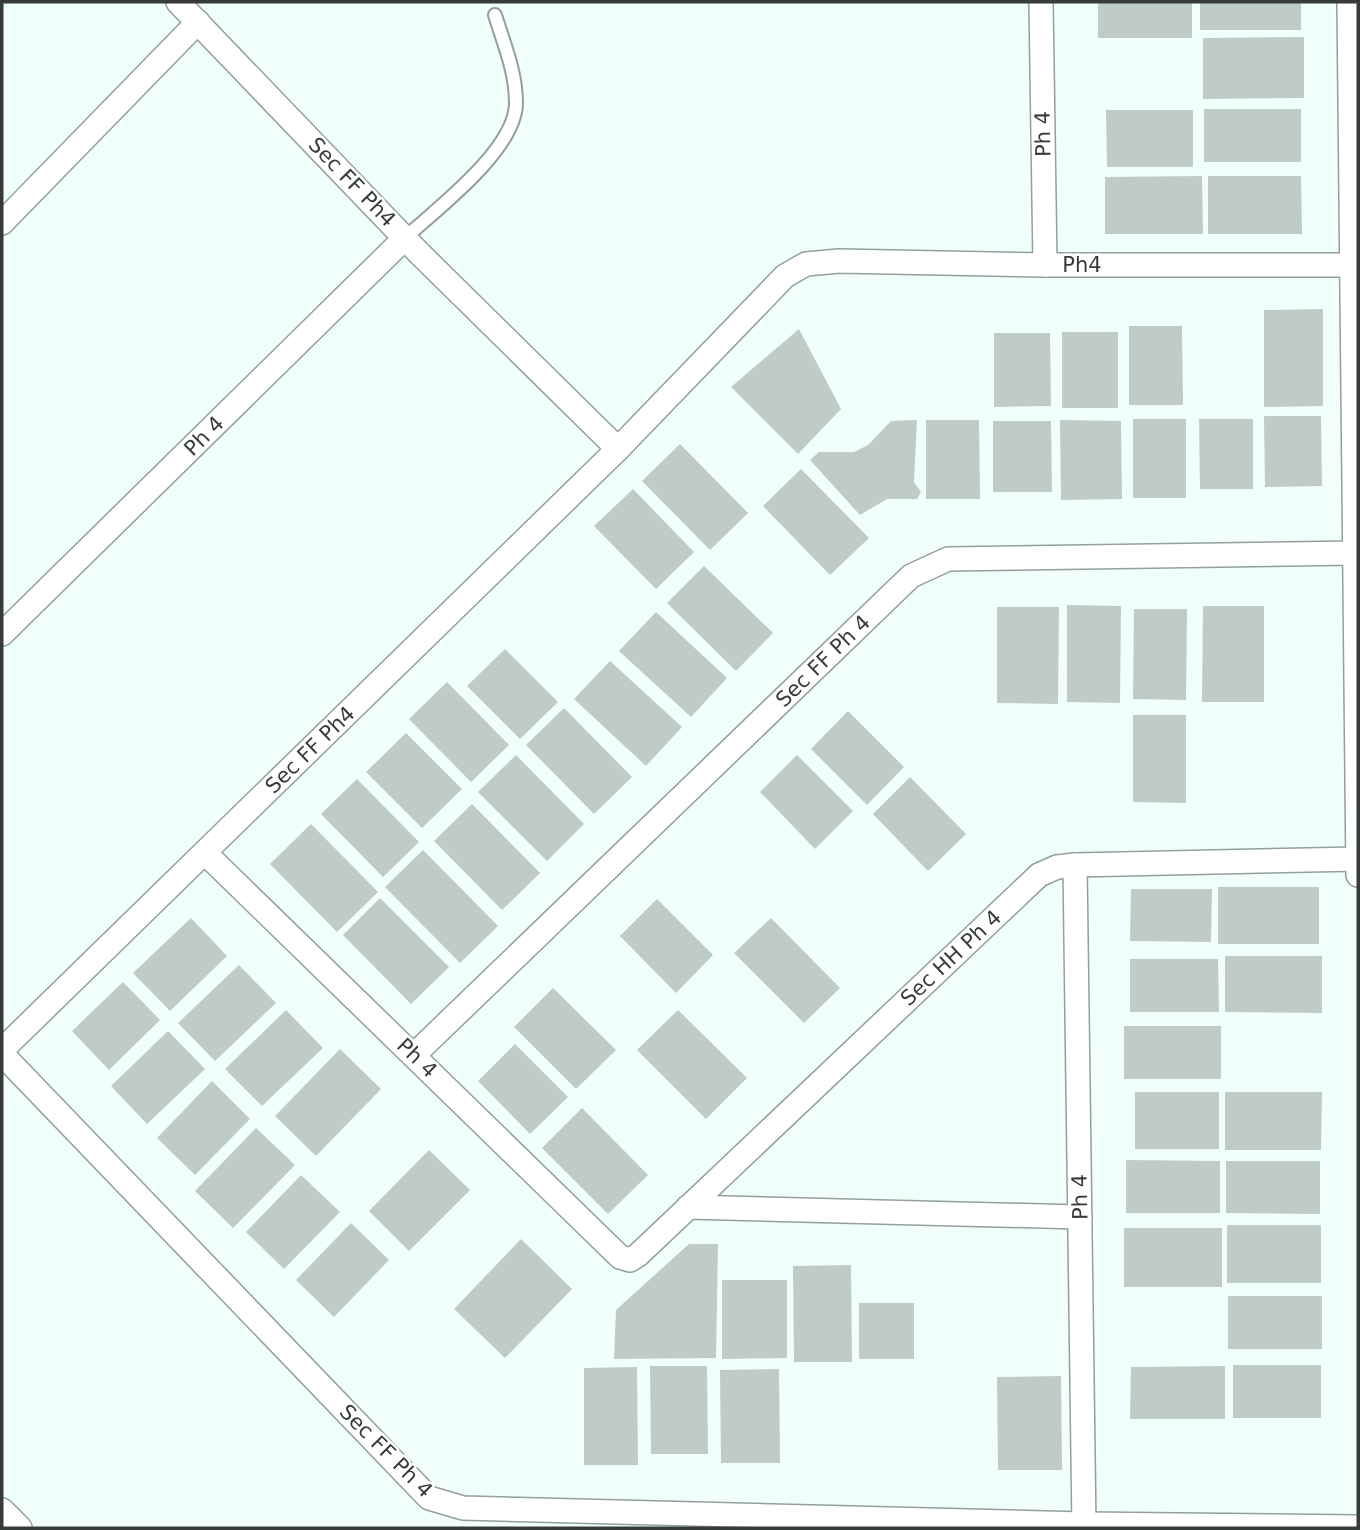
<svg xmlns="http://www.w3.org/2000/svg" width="1360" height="1530" font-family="'DejaVu Sans',sans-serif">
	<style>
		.building { fill: #beccc5 }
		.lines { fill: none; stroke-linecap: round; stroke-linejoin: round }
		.lane-casing { stroke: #92a09a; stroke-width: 16 }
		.street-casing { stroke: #92a09a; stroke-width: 26 }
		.lane { stroke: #fff; stroke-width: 12 }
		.street { stroke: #fff; stroke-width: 23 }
		.labels { text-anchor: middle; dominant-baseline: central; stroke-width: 5; stroke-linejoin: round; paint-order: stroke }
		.street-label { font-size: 21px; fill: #373c3a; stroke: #fff }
	</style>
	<rect width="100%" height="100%" fill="#f0fff7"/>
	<g class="building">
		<rect x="1098" y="2" width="94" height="36"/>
		<rect x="1200" y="2" width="101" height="28"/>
		<path d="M1304,37V98L1203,99V38Z"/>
		<rect x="1204" y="109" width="97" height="53"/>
		<path d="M1106,110H1193V167H1107Z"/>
		<path d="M1202,176L1203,234H1105V177Z"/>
		<path d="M1208,176H1301L1302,234H1208Z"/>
		<path d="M1323,309V406L1264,407V310Z"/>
		<path d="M1129,326H1182L1183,405H1129Z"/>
		<path d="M799,329L841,409L798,454L731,387Z"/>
		<rect x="1062" y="332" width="56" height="76"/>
		<path d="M994,333H1050L1051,406L994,407Z"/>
		<path d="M1264,416H1321L1322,486L1265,487Z"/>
		<rect x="1133" y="419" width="53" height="79"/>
		<path d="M1199,419H1253V489H1200Z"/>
		<path d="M917,420L914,482L921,492L917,499H887L860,515L810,460L819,452H854L868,445L891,421Z"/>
		<path d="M926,420H979L980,499H926Z"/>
		<path d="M1060,420L1121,421L1122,499L1061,500Z"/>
		<path d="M993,421H1051L1052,492H993Z"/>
		<path d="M680,444L748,513L710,550L642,481Z"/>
		<path d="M801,469L869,538L830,575L763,506Z"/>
		<path d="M633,489L694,552L656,589L594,526Z"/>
		<path d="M704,566L773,633L736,671L667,603Z"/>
		<path d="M1067,605L1121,606L1120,703L1067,702Z"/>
		<path d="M1203,606H1264V702H1202Z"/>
		<path d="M997,607H1059L1058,704L997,703Z"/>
		<path d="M1134,609H1187L1186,700L1133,699Z"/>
		<path d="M656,612L727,678L691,717L619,651Z"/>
		<path d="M505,649L558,702L520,739L467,686Z"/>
		<path d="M610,661L682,727L646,766L574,699Z"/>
		<path d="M447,682L509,745L471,782L409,719Z"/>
		<path d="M564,708L632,777L594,814L526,745Z"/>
		<path d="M848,711L904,767L867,805L811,749Z"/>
		<path d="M1133,715H1186V803L1133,802Z"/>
		<path d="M406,733L462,789L422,828L366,772Z"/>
		<path d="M516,755L584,824L547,861L478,792Z"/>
		<path d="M797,755L853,811L815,849L760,792Z"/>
		<path d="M910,777L966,834L928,871L873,814Z"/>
		<path d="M357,779L419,842L383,877L321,814Z"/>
		<path d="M472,804L540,873L502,910L434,841Z"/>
		<path d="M311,824L378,892L337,932L270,864Z"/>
		<path d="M423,850L498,926L460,963L385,887Z"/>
		<rect x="1218" y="887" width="101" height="57"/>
		<path d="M1131,889H1212L1211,942L1130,941Z"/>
		<path d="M380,898L449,967L411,1004L343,935Z"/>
		<path d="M657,899L713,955L676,993L620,936Z"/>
		<path d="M191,918L227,956L170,1011L133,973Z"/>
		<path d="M771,918L840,988L804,1023L734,953Z"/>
		<path d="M1225,956H1322V1013L1225,1012Z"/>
		<path d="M1130,959H1218L1219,1012H1130Z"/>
		<path d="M239,965L276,1003L215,1061L178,1023Z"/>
		<path d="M123,982L160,1020L109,1070L72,1031Z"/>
		<path d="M553,988L616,1050L576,1089L514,1027Z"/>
		<path d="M286,1010L323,1048L262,1106L225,1069Z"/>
		<path d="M678,1010L747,1078L706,1119L637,1050Z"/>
		<rect x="1124" y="1026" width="97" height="53"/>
		<path d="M168,1031L205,1069L147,1124L111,1086Z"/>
		<path d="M515,1044L568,1097L530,1134L478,1081Z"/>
		<path d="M340,1049L381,1089L316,1156L275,1116Z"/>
		<path d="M212,1081L250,1119L195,1175L157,1138Z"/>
		<rect x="1135" y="1092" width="84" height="57"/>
		<path d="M1225,1092H1322L1321,1150H1225Z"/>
		<path d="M582,1108L648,1175L608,1214L542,1148Z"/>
		<path d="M256,1128L295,1165L233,1228L195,1191Z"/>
		<path d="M429,1150L470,1190L409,1251L369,1211Z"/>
		<path d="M1126,1160L1220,1161V1213H1126Z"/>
		<path d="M1226,1161H1320V1214L1226,1213Z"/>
		<path d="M301,1175L340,1212L284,1269L246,1232Z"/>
		<path d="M351,1223L389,1260L334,1317L296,1280Z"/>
		<rect x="1227" y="1225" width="94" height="58"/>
		<rect x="1124" y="1228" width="98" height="59"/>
		<path d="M521,1239L572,1289L505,1358L454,1309Z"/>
		<path d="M689,1244H718L716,1358L614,1359L616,1310Z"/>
		<path d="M851,1265L852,1362H794L793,1266Z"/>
		<path d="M722,1280H787V1358L722,1359Z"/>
		<rect x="1228" y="1296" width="94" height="53"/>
		<rect x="859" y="1303" width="55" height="56"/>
		<rect x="1233" y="1365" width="88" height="53"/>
		<path d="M650,1366H707L708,1454H651Z"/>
		<path d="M1225,1366V1419H1130L1131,1367Z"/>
		<path d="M637,1367L638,1465H584V1368Z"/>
		<path d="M779,1369L780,1463H721L720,1370Z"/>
		<path d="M1061,1376L1062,1470H998L997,1377Z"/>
	</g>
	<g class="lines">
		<defs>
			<path id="lane" d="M406,237C438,208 516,149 516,103C516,72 504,44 495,15"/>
			<g id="street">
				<path d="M178,2L419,253L618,449"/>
				<path d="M1041,2L1045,265"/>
				<path d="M1349,2L1358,875"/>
				<path d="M2,223L198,22"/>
				<path d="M2,634L406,237"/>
				<path d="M205,853L620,1257L630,1260L638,1255L1039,875L1057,867L1075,865L1358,859"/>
				<path d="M1075,865L1084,1528"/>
				<path d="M2,1050L618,449L785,276L806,264L839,261L1045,265H1358"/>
				<path d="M2,1054L429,1498L463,1508L1084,1524L1358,1527"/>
				<path d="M414,1055L911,576L948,559L1354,553"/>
				<path d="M688,1207L1080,1217"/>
				<path d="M2,1510L20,1528"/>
			</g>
		</defs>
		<use href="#lane" class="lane-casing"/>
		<use href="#street" class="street-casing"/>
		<use href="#lane" class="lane"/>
		<use href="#street" class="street"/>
	</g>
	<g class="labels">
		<g class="street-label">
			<text transform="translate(1043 134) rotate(-91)">Ph 4</text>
			<text transform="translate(352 182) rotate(46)">Sec FF Ph4</text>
			<text x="1082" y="265">Ph4</text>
			<text transform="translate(204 436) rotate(-45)">Ph 4</text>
			<text transform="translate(823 661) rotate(-44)">Sec FF Ph 4</text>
			<text transform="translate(310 750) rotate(-44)">Sec FF Ph4</text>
			<text transform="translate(951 958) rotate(-43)">Sec HH Ph 4</text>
			<text transform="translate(417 1058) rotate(44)">Ph 4</text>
			<text transform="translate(1080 1197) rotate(-91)">Ph 4</text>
			<text transform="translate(386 1451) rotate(45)">Sec FF Ph 4</text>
		</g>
	</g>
	<rect width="1360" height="1530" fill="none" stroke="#373c3a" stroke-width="7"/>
</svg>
